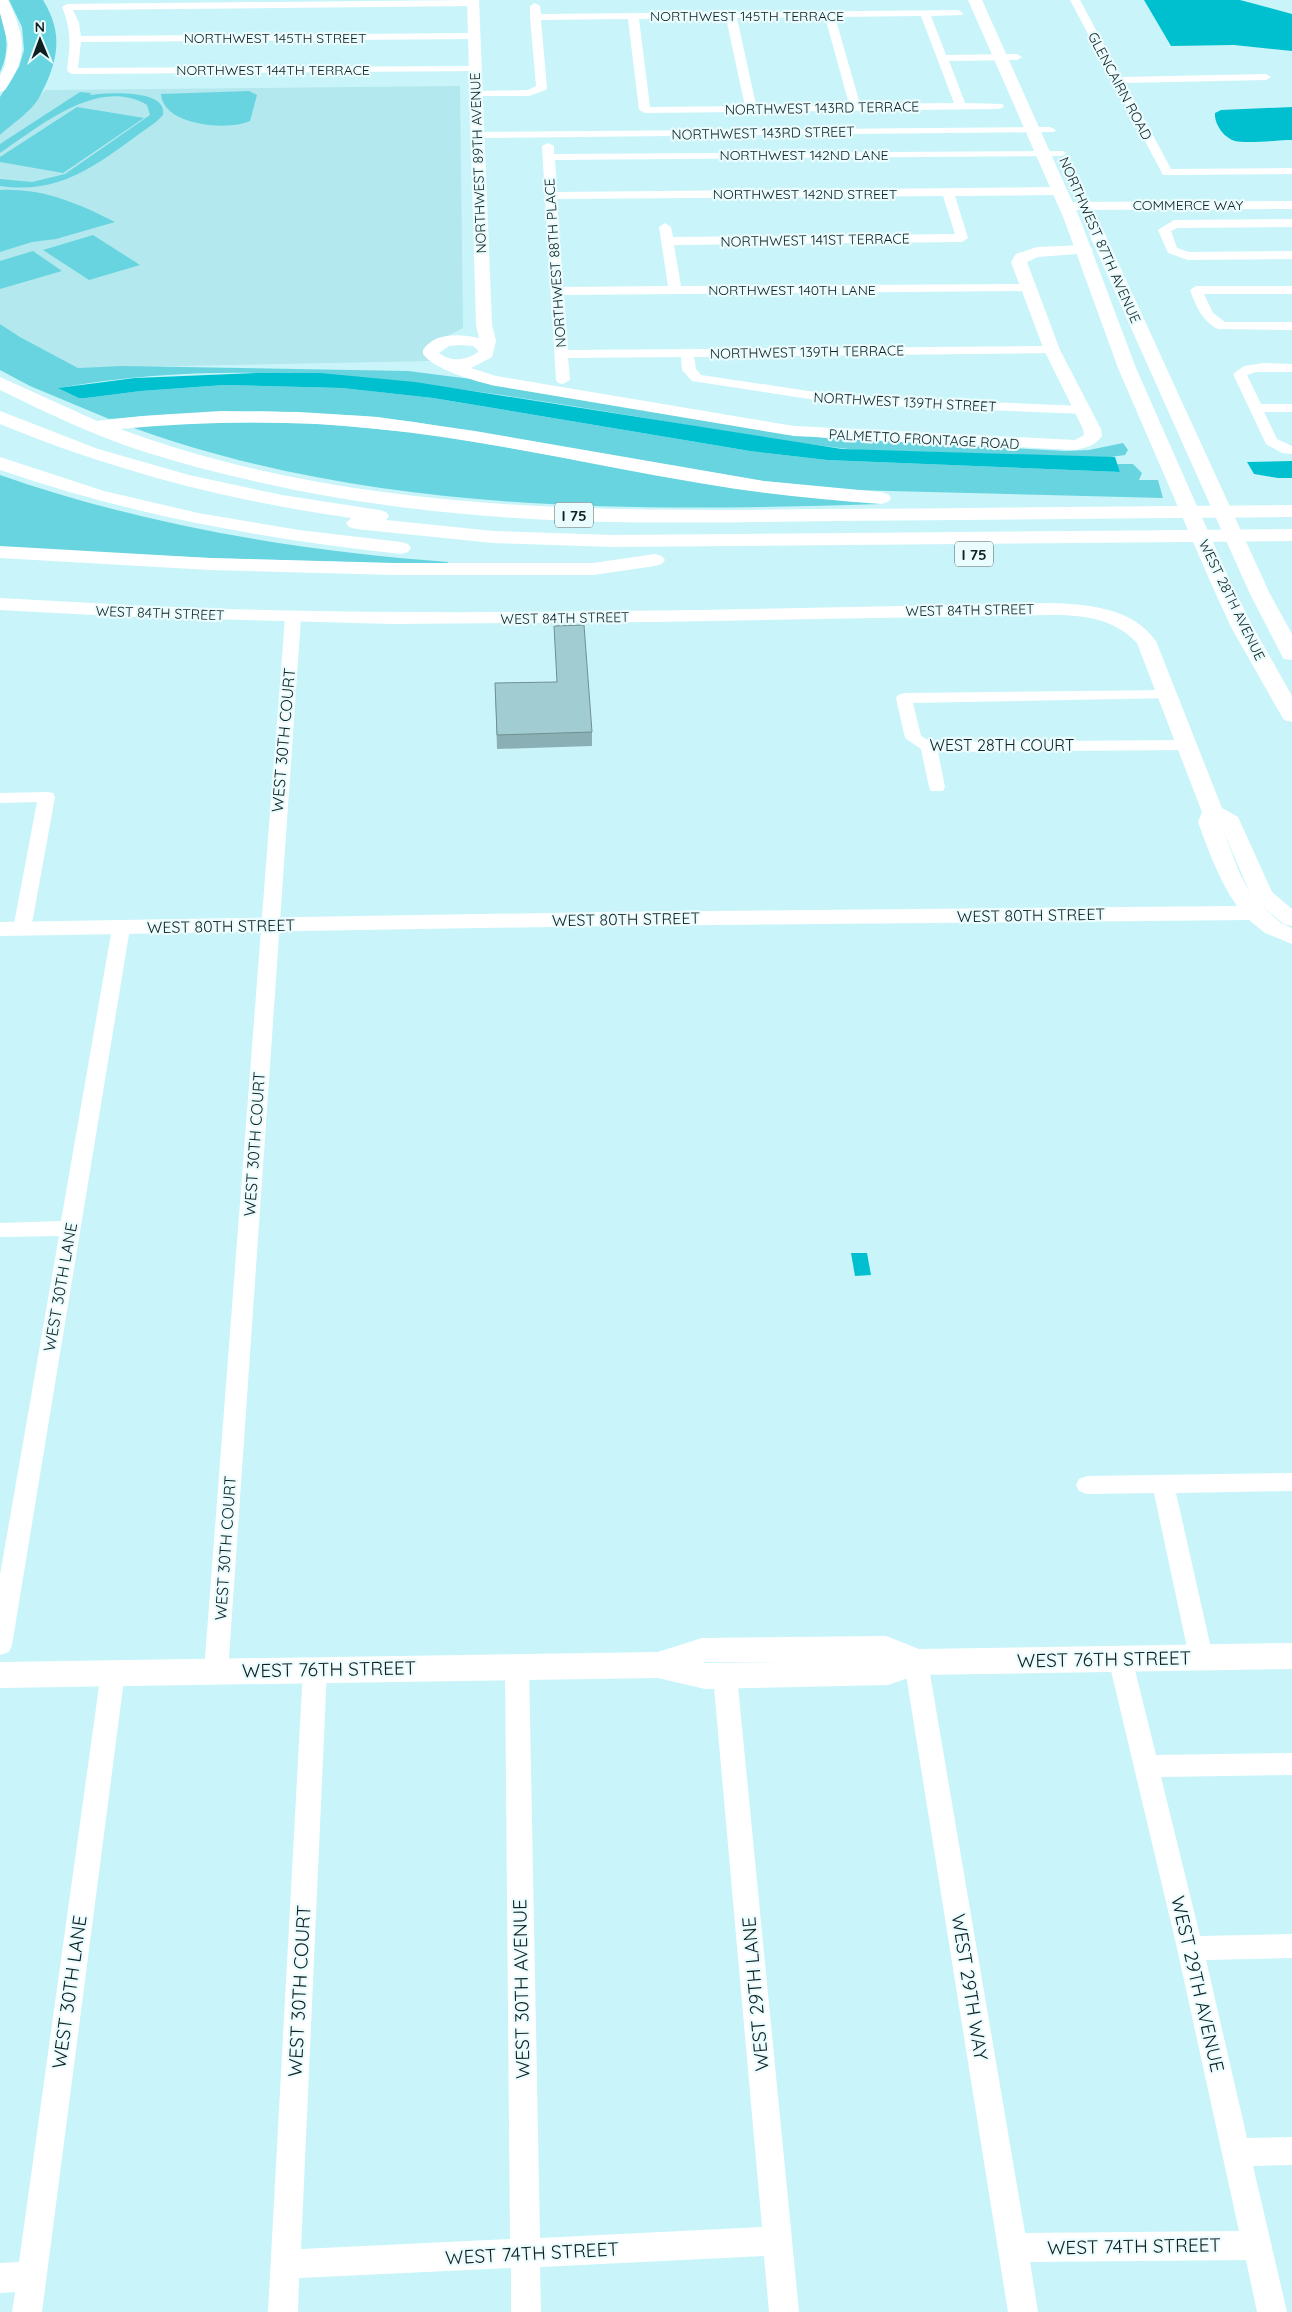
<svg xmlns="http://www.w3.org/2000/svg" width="1292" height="2312" font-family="Quicksand,sans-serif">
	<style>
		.built { fill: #b3e8ee }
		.green { fill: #68d4df }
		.water { fill: #00c0d0 }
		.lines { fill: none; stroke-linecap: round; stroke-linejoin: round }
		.minor { fill: #fff; fill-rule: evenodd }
		.tertiary { fill: #fff; fill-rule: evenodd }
		.secondary { fill: #fff; fill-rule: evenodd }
		.motorway { fill: #fff; fill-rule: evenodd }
		.wall { fill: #8aafb4 }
		.building { fill: #a1ccd1; stroke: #718f92 }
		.labels { text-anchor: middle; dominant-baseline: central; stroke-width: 4.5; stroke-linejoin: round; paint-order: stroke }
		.far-street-label { font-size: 14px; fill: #0f2022; stroke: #ebfcfe }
		.shield { fill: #ebfcfe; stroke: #516264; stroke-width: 1 }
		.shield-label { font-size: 15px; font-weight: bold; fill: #0f2022 }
		.street-label { font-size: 16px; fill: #0f2022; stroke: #ebfcfe }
		.near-street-label { font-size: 19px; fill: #0f2022; stroke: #ebfcfe }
	</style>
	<rect width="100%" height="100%" fill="#c9f5fa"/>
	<path class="built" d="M460,86L463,328L431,345V361L78,368L20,337L0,324V135L27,112L45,90Z"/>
	<g class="green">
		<path d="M9,0H43C64,34 58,61 41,94C33,111 13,123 0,135V97L19,67L24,50L22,27Z"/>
		<path d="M0,12C7,34 10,51 0,72Z"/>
		<path d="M249,91L257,95L250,121C228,131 163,126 161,94Z"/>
		<path d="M80,92L91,93L90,95C105,93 168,88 163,115L156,122C105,157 67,196 0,186V179L32,182L65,174L150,115L147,105C98,76 39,127 0,153V144Z"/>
		<path d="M77,107L144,118L63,173L0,162V157Z"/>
		<path d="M0,190C43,188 77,203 115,222L56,239L32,242L0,252Z"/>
		<path d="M93,235L140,265L89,280L43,250Z"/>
		<path d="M33,251L62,271L0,289V261Z"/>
		<path d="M0,324L20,337L78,368L123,366L408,371L487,381L787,433L825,438L1066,451L1089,450L1123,443L1128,450L1125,455L1103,458C1047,456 990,454 934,452C903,451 870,452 839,448C580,415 322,341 59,388L86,398L141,391L224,385L342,388L433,398L750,451L827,460L1120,472L1117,464H1133L1142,473L1139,480H1158L1163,498L851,490L762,481L415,422L364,416L263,411L174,414L109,419L30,386L0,370Z"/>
		<path d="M199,422L311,423L431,434L561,457L881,502L882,504C630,512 371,514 131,427Z"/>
		<path d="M0,475C143,525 297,551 448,562L447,565L209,558L0,548Z"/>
	</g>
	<g class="water">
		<path d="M1144,0H1240L1292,14V51L1234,45L1171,46Z"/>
		<path d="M1292,107V140C1278,140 1247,144 1235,141C1224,138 1214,124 1215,113L1221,110Z"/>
		<path d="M257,373H320L415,382L842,449L1115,457L1120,472L827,460L750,451L433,398L342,388L224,385L141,391L86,398H79L58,388L135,378Z"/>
		<path d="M1292,461V478H1278L1254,474L1247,462Z"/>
		<path d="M867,1253L871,1275L855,1276L851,1253Z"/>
	</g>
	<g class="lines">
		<g class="minor">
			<path d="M467,0L477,1L478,3L473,6L73,10L79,23L81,36L474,33L479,36L474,39L81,42L78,68L478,66V70L474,71L72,74L67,71C70,45 72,31 62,7L67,4Z"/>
			<path d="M1070,0H1080L1121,77L1266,74L1271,77L1266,80L1125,83L1171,169L1292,168V174L1163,175Z"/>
			<path d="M535,3L540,6L541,14L958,10L963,13L962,15L931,16L946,55L1017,54L1022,57L1017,60L949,61L965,103L1002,104L1004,106L1002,108L998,109L645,113L639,110L628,19L541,20L547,88L546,90L529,96H472L471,94L476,91L528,90L536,86L530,17V6ZM921,16L954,103L860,104L835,17ZM825,17L849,104L756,105L737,18ZM726,18L745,106L650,107L639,19Z"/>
			<path d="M1050,127L1056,130L1054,132L476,138L470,135L476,132Z"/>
			<path d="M548,143L554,146V154L1064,151L1066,153L1064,155L1060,156L555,160L557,192L1060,187L1066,191L1060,195L955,196L968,238L962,242L674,245L681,286L1028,284L1034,288L1032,291L564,295L568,350L1052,346L1057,347L1059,350L1057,353L694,357L696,369L701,375L842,396L1084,406L1091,410L1084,414L842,404L692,381L682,370L681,357L568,358L570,380L563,384L558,383L556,380L542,146ZM943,196L955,234L673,237L671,227L665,223L659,227L668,286L563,287L557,199Z"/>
			<path d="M1292,219V227L1177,228L1171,231L1177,248L1189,252L1292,251V259L1188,260L1168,253L1158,230L1174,220Z"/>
			<path d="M1196,286H1292V294H1204L1213,313L1225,322H1292V330L1218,329C1202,321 1196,306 1190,290Z"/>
			<path d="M1264,363L1292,364V372H1256L1247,375L1261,404H1292V412H1264L1277,439L1292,446V454L1282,453L1266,444L1233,374L1244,366Z"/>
			<path d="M293,613L298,615L301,618L228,1671L225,1678L216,1681L207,1678L204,1671L285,618L288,615Z"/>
			<path d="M1168,690L1174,692L1176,695L1174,698L913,703L921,736L932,742L1187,740L1193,741L1195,745L1193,749L1187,750L938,752L945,787L943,791H931L929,787L921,749L905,738L896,698L898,695L904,693Z"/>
			<path d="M47,792L53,793L55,797L31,929L28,933L22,935L16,933L13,929L37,802L0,803V793Z"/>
			<path d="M121,922L127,924L130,928L12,1645L9,1652L0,1655V1575L59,1236L0,1237V1223L61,1221L112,928L115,924Z"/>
			<path d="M1292,1473V1491L1176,1493L1213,1657L1210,1664L1201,1667L1192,1664L1189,1657L1154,1493L1087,1494L1079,1491L1076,1485L1079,1479L1087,1476Z"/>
			<path d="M1120,1648L1129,1651L1132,1658L1156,1755L1292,1753V1775L1161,1777L1200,1936L1292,1934V1958L1206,1960L1247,2138L1292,2137V2165L1253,2166L1287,2312H1257L1246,2260L1030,2262L1038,2312H1008L904,1662L907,1655L916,1652L925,1655L928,1662L1025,2233L1239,2231L1177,1948L1108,1658L1111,1651Z"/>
			<path d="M517,1656L526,1659L529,1666L540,2238L762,2227L713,1676L716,1669L725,1666L734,1669L737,1676L799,2312H769L764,2256L540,2267L541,2312H511V2268L299,2278L298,2312H268L303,1669L306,1662L315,1659L324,1662L327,1669L301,2249L510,2239L505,1666L508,1659Z"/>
			<path d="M113,1662L122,1665L125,1672L42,2312H12L15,2292L0,2293V2263L19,2262L101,1672L104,1665Z"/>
		</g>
		<g class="tertiary">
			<path d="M467,0H479L492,325L496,341L492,357L471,368L496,376L794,426L1075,440L1084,435L1083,429L1044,350L1011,262L1016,254L1037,247L1085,245L1090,247L1093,250L1090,253L1038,257L1027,262L1060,350L1101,429L1102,436C1095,446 1087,447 1075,450L794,436L496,386C477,382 433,369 423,354V350C435,332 460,334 479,338L476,325ZM461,345L473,346L478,350V352C466,361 450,362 439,353L449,346Z"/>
			<path d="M1292,201V209L1066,210L1059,206L1066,202Z"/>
			<path d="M0,598C88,603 175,608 263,610C525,616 786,608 1048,603C1086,604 1132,607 1156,641L1222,808L1238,817L1272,892L1292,909V926L1284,924L1259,904L1281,923L1292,928V944L1265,933L1249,920L608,926L0,936V922L608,912L1237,906C1219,880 1209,852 1198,822L1202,812L1137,643C1113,617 1081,615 1048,615L655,622L393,624L131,617L0,610ZM1223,830L1250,893L1240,874Z"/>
			<path d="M886,1636L919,1649L1292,1643V1669L917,1675L888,1685L705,1689L658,1678L0,1688V1662L658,1652L702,1638ZM702,1662H785L705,1663Z"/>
		</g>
		<g class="secondary">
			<path d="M968,0H982L1080,219L1136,368L1230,581L1253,627L1292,696V722L1284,720L1281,715L1231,627L1210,581L1118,368L1064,219Z"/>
			<path d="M1097,229L1103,230L1105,234L1270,594L1292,634V660L1284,659L1281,654L1250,594L1089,234L1091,230Z"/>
		</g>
		<g class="motorway">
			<path d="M0,0H8C25,36 29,56 5,90L0,92V76L5,65L8,44L0,13Z"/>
			<path d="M0,377L97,421L142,416L221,411L299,412L378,417L475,431L764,481L881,492L888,494L891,498L888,502L881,504C822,500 763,494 705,484C596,466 488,440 378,429C292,420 205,421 120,429C345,512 586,512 823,509C979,508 1136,506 1292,505V517C1140,518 989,520 837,521C749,522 661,524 574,521C429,516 283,495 145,452C95,436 47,413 0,390Z"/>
			<path d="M0,411L98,449L189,475L282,495L379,510L386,512L389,516L386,520L493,531L612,535L1292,529V541L612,547L493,543L356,529L349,527L346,523L351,518C231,501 113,471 0,424Z"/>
			<path d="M0,457L104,491L198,513L299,530L401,542L408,544L411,548L408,552L401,554C264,539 130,515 0,470Z"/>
			<path d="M0,546L210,558L395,563H593L655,554L662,556L665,560L662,564L655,566L593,575H395L210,570L0,558Z"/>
		</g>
	</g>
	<path class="wall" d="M495,683L592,732V746L497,749Z"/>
	<path class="building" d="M584,625L592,732L497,735L495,683L557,682L554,626Z"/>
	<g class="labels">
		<g class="far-street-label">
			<text x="747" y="16">NORTHWEST 145TH TERRACE</text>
			<text x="275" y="38">NORTHWEST 145TH STREET</text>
			<text x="273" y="70">NORTHWEST 144TH TERRACE</text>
			<text transform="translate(1120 86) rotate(62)">GLENCAIRN ROAD</text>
			<text transform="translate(822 108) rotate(-1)">NORTHWEST 143RD TERRACE</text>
			<text transform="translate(763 133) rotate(-1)">NORTHWEST 143RD STREET</text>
			<text x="804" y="155">NORTHWEST 142ND LANE</text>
			<text transform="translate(478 163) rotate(-92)">NORTHWEST 89TH AVENUE</text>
			<text x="805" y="194">NORTHWEST 142ND STREET</text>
			<text x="1188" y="205">COMMERCE WAY</text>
			<text transform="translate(815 240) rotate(-1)">NORTHWEST 141ST TERRACE</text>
			<text transform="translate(1100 240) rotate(66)">NORTHWEST 87TH AVENUE</text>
			<text transform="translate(555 263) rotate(-94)">NORTHWEST 88TH PLACE</text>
			<text x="792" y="290">NORTHWEST 140TH LANE</text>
			<text transform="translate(807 352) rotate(-1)">NORTHWEST 139TH TERRACE</text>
			<text transform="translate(905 402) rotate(3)">NORTHWEST 139TH STREET</text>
			<text transform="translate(924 439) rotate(3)">PALMETTO FRONTAGE ROAD</text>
			<text transform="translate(1232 600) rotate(64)">WEST 28TH AVENUE</text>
			<text transform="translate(970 610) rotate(-1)">WEST 84TH STREET</text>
			<text transform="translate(160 613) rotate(2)">WEST 84TH STREET</text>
			<text transform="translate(565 618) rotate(-1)">WEST 84TH STREET</text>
		</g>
		<g class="shield">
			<rect x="555" y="502.5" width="38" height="25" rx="4"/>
			<rect x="955" y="541.5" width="38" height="25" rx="4"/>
		</g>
		<g class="shield-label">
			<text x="574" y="515">I 75</text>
			<text x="974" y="554">I 75</text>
		</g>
		<g class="street-label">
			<text transform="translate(283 740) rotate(-85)">WEST 30TH COURT</text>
			<text x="1002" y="745">WEST 28TH COURT</text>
			<text transform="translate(1031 915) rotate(-1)">WEST 80TH STREET</text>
			<text transform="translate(626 919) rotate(-1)">WEST 80TH STREET</text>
			<text transform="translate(221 926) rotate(-1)">WEST 80TH STREET</text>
			<text transform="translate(254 1144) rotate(-86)">WEST 30TH COURT</text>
			<text transform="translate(60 1287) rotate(-80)">WEST 30TH LANE</text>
			<text transform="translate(225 1548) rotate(-86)">WEST 30TH COURT</text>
		</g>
		<g class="near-street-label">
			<text transform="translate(1104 1659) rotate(-1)">WEST 76TH STREET</text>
			<text transform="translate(329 1669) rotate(-1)">WEST 76TH STREET</text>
			<text transform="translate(1198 1984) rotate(77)">WEST 29TH AVENUE</text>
			<text transform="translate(970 1987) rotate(81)">WEST 29TH WAY</text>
			<text transform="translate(521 1989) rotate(-91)">WEST 30TH AVENUE</text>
			<text transform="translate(299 1991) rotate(-87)">WEST 30TH COURT</text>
			<text transform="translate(69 1992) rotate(-82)">WEST 30TH LANE</text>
			<text transform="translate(755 1994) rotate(-95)">WEST 29TH LANE</text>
			<text transform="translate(1134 2246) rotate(-1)">WEST 74TH STREET</text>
			<text transform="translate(532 2253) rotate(-3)">WEST 74TH STREET</text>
		</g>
	</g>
	<g transform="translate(40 40) rotate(359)" stroke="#ebfcfe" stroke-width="4" paint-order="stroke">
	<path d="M0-4L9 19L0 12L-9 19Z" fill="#0f2022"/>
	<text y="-8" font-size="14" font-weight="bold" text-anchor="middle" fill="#0f2022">N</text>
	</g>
</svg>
